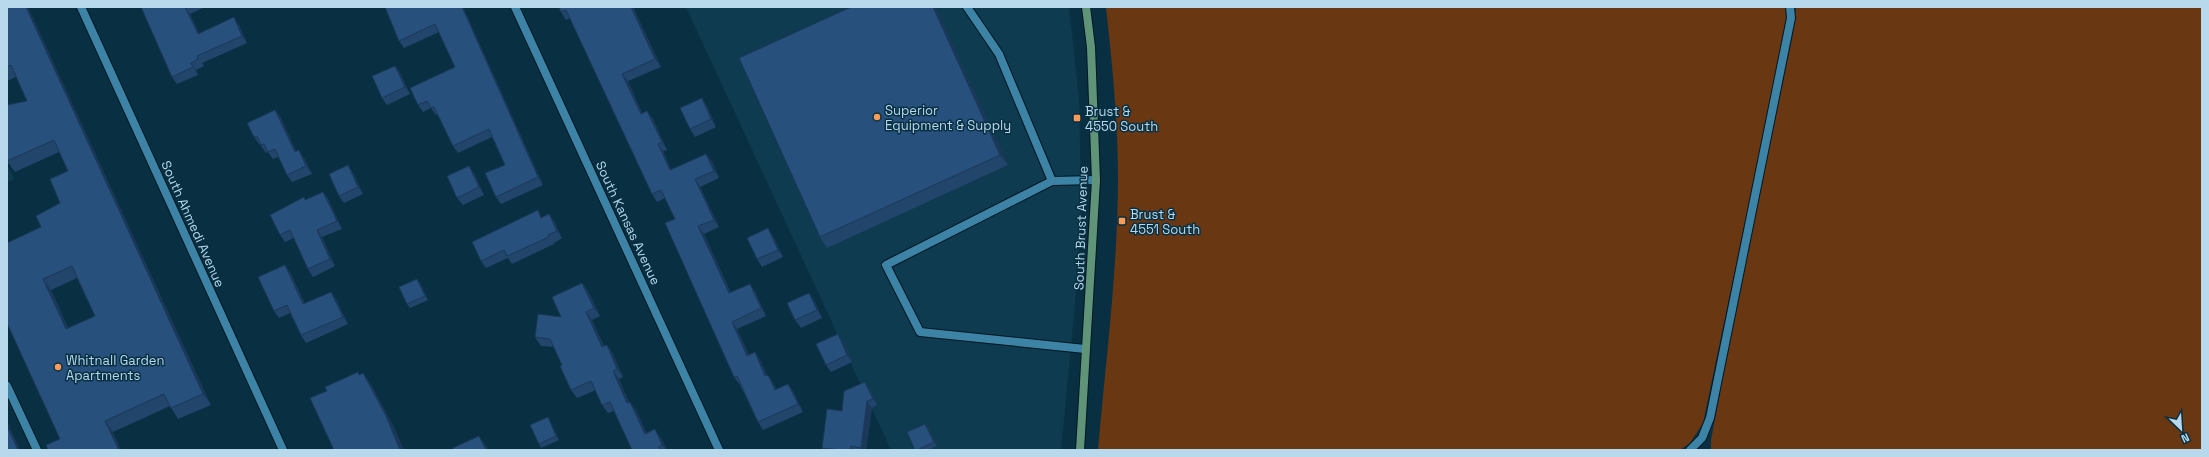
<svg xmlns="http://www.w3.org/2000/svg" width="2209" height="457" font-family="'Space Grotesk',sans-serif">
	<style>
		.built { fill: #0e3b50 }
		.green { fill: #693813 }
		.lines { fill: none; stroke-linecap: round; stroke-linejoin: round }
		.lane-casing { stroke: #021722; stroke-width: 10 }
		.street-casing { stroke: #021722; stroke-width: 10 }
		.secondary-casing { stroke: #021722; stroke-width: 10 }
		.lane { stroke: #3c83a6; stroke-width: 8 }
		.street { stroke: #3c83a6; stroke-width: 8 }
		.secondary { stroke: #609478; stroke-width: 8 }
		.wall { fill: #22456c; fill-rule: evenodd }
		.shaded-wall { fill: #1b3858 }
		.building { fill: #27507d; stroke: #1b3858; fill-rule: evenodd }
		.poi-dot { fill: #fe9b59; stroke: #083042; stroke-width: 1.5 }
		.labels { text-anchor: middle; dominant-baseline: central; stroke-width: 3; stroke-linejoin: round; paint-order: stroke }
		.poi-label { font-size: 13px; fill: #b8d9ec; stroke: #083042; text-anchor: start }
		.street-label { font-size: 13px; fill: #b8d9ec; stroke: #083042 }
	</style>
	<rect width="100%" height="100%" fill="#083042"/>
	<g class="built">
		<path d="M686,7H1069L1079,98L1081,203L1076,293L1061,450H891Z"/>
		<path d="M7,164L14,179L7,182Z"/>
	</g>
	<g class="green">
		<path d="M1106,7H1787V20L1779,60L1703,423L1690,443L1680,450H1098C1106,359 1118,267 1118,176C1118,119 1112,63 1106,7Z"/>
		<path d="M1796,7H2202V450H1711V440L1753,219L1792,38Z"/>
	</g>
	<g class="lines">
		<defs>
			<g id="lane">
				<path d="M967,7L999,54L1052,181"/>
				<path d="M1085,349L920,332L886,265L1052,181L1096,180"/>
				<path d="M7,386L37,450"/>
				<path d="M1690,450L1702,438L1710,418L1791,18L1790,7"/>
			</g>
			<g id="street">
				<path d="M81,7L283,450"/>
				<path d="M515,7L719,450"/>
			</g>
			<path id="secondary" d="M1080,450L1096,180L1091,47L1086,7"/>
		</defs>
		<use href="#lane" class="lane-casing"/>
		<use href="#street" class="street-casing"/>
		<use href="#secondary" class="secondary-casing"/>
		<use href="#lane" class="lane"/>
		<use href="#street" class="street"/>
		<use href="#secondary" class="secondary"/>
	</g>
	<g class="wall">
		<path d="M7,7L211,405L178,419L170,406L113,432L60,439L7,323L41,227L60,203L68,171L59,152L15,172L7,161L27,101L16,77L7,81ZM77,278L95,316L68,328L51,290Z"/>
		<path d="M141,7H205L190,14L199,34L239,25L247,43L202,63L204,66L196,70L198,75L177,84L172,77Z"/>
		<path d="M385,7H463L543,185L501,204L496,197L505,165L492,137L458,153L453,146L438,114L436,115L431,108L423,112L418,105L455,67L439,32L404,48L399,41Z"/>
		<path d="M559,7H633L661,67L628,81L642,113L647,111L653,119L667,150L663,151L671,170L712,161L719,178L700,187L719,227L704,234L731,293L755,291L766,316L737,329L749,355L755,352L760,360L767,376L768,375L773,383L776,389L788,384L793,391L803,412L763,430L758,422L740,385L734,377L675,219L665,198L657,202L652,194L570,18L566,20L561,12Z"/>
		<path d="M935,7L1008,165L827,248L820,237Z"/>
		<path d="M395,66L400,73L410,94L387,105L382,98Z"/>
		<path d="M702,98L707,106L716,127L695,137L690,129Z"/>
		<path d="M275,110L281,118L296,152L304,158L312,174L292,182L287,175L278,157L273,159L268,152L266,153L260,144H259L254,137Z"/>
		<path d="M348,165L353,173L363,194L344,203L339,196Z"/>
		<path d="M474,173L484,195L463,205L457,198Z"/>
		<path d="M323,192L328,199L342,229L322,237L335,266L313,277L308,269L294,238L285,242L280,235L304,197L305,200Z"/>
		<path d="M549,214L554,221L562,238L554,243V244L512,264L508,258L486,268L481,261L542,217Z"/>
		<path d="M773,236L783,257L762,267L757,259Z"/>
		<path d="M290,272L305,304L331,292L336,299L348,324L306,343L301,335L290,313L279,318L274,311Z"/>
		<path d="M420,283L428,300L410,308L407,304Z"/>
		<path d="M582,283L588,291L600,316L592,320L604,346L607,345L613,354L623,377L619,379L629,402L636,410L646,433L661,438L667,450H632L614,411L608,413L602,405L596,390L577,398L571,390L562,365L554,347L541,346L535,337L561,317Z"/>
		<path d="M814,300L822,318L801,328L795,320Z"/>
		<path d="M838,334L843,341L852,362L831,372L826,365Z"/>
		<path d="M870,389L877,405L872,408L866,450H824L822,448L842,411Z"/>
		<path d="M548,417L550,421L559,440L541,448L539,444Z"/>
		<path d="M925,424L928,428L937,446L928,450H915Z"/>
	</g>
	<g class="shaded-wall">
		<path d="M26,7H28L211,405L203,394Z"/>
		<path d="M185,7L190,14L203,42L198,34Z"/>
		<path d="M462,7H463L543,185L538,177Z"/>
		<path d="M631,7H633L661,67L655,59Z"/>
		<path d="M933,7H935L1008,165L1000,155Z"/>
		<path d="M234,17L239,25L247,43L242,36Z"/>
		<path d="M191,63L196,70L198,75L193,67Z"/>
		<path d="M395,66L400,73L410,94L405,87Z"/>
		<path d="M622,74L628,81L646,122L641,114Z"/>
		<path d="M702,98L707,106L716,127L711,119Z"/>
		<path d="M275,110L281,118L300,160L295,152Z"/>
		<path d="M647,111L653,119L667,150L662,142Z"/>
		<path d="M658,144L663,151L675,178L670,170Z"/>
		<path d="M299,150L304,158L312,174L306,166Z"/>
		<path d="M706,154L712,161L719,178L714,171Z"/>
		<path d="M348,165L353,173L363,194L358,187Z"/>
		<path d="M469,166L474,173L484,195L479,187Z"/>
		<path d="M695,179L700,187L719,227L714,220Z"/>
		<path d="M323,192L328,199L342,229L337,221Z"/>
		<path d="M549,214L554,221L562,238L557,231Z"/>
		<path d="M698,226L704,234L734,301L729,293Z"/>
		<path d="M768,228L773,236L783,257L778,250Z"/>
		<path d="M317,230L322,237L335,266L330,259Z"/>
		<path d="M285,265L290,272L308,312L303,304Z"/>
		<path d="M43,279L51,290L74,340L66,329Z"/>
		<path d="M417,279L420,283L428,300L425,296Z"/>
		<path d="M582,283L588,291L600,316L594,308Z"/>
		<path d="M750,284L755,291L766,316L761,308Z"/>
		<path d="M331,292L336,299L348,324L343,317Z"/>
		<path d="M809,293L814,300L822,318L817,310Z"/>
		<path d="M586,312L592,320L608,356L602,347Z"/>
		<path d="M732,322L737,329L753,363L747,356Z"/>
		<path d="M838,334L843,341L852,362L847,355Z"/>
		<path d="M607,345L613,354L623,377L617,369Z"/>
		<path d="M755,352L760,360L771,384L765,376Z"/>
		<path d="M613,371L619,379L633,411L627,403Z"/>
		<path d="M363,373L372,386L395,429L404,450H400Z"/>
		<path d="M768,375L773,383L780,397L775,390Z"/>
		<path d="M865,382L870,389L877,405L873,399Z"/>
		<path d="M788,384L793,391L803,412L798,404Z"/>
		<path d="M867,401L872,408L866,450H863L861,448Z"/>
		<path d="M630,402L636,410L651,442L645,434Z"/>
		<path d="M548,417L550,421L559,440L556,436Z"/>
		<path d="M7,421L20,450H18L7,426Z"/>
		<path d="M105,421L113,432L121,450H119Z"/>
		<path d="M925,424L928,428L937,446L934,442Z"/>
		<path d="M655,429L661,438L667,450H666L662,445Z"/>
		<path d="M479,436L487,447L488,450H486Z"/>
	</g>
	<g class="building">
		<path d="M7,7H26L203,394L171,408L164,394L105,421L119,450H48L46,445L60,439L7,323V243L41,227L36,216L60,203L50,179L68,171L54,140L7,161V105L27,101L11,65L7,67ZM72,266L95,316L66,329L43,279Z"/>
		<path d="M141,7H185L198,34L234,17L242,36L197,56L198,59L191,63L193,67L172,77Z"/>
		<path d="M385,7H462L538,177L496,197L485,173L505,165L489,129L453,146L434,107L431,108L427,101L418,105L410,88L455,67L435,24L399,41Z"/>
		<path d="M559,7H631L655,59L622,74L641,114L647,111L662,142L658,144L670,170L706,154L714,171L695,179L714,220L698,226L729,293L750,284L761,308L732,322L747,356L755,352L765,376L768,375L775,390L788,384L798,404L758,422L737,376L734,377L665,223L675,219L661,190L652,194L566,10L561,12Z"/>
		<path d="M851,7H933L1000,155L820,237L739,58Z"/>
		<path d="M395,66L405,87L382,98L372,76Z"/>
		<path d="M702,98L711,119L690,129L680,108Z"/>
		<path d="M275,110L295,152L299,150L306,166L287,175L275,149L268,152L264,144L261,145L257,136L254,137L247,123Z"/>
		<path d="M348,165L358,187L339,196L329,174Z"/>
		<path d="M469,166L479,187L457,198L447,176Z"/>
		<path d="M323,192L337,221L317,230L330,259L308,269L290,230L280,235L270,215L304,197L305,200Z"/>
		<path d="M538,210L541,218L549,214L557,231L548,235L549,237L507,256L504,250L481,261L472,242Z"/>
		<path d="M768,228L778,250L757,259L747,238Z"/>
		<path d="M285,265L303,304L331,292L343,317L301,335L287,305L274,311L258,277Z"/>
		<path d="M417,279L425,296L407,304L399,287Z"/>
		<path d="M582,283L594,308L586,312L602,347L607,345L617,369L613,371L627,403L630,402L645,434L655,429L662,445L659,447L660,450H632L610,402L602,405L591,381L571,390L560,366L562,365L550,339L535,337L538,314L561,317L552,297Z"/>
		<path d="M809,293L817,310L795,320L787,303Z"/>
		<path d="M838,334L847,355L826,365L816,344Z"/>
		<path d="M358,372L359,375L363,373L386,416L400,450H334L310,398L327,391L325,387Z"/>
		<path d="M865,382L873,399L867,401L861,448L851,446L850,450H841L822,448L827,409L842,411L844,391Z"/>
		<path d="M548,417L556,436L539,444L530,425Z"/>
		<path d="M925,424L934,442L917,450H915L907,432Z"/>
		<path d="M7,426L18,450H7Z"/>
		<path d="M479,436L486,450H454L453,448Z"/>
	</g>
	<g class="poi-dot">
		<circle cx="877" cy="117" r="4"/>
		<rect x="1073" y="114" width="8" height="8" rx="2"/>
		<rect x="1118" y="217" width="8" height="8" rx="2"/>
		<circle cx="58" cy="367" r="4"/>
	</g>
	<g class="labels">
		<g class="poi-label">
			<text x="885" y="110">Superior<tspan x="885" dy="15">Equipment &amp; Supply</tspan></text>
			<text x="1085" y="111">Brust &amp;<tspan x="1085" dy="15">4550 South</tspan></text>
			<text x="1130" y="214">Brust &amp;<tspan x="1130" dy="15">4551 South</tspan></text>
			<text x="66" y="360">Whitnall Garden<tspan x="66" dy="15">Apartments</tspan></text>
		</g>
		<g class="street-label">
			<text transform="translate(628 223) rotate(65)">South Kansas Avenue</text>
			<text transform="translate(193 224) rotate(66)">South Ahmedi Avenue</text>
			<text transform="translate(1081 228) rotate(-88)">South Brust Avenue</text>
		</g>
	</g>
	<rect width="2209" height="457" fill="none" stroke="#b8d9ec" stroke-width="16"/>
	<g transform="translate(2181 429) rotate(155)" stroke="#083042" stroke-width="3" paint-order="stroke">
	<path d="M0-3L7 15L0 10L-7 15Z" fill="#b8d9ec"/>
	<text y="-6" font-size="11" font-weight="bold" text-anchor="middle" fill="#b8d9ec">N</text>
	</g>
</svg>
